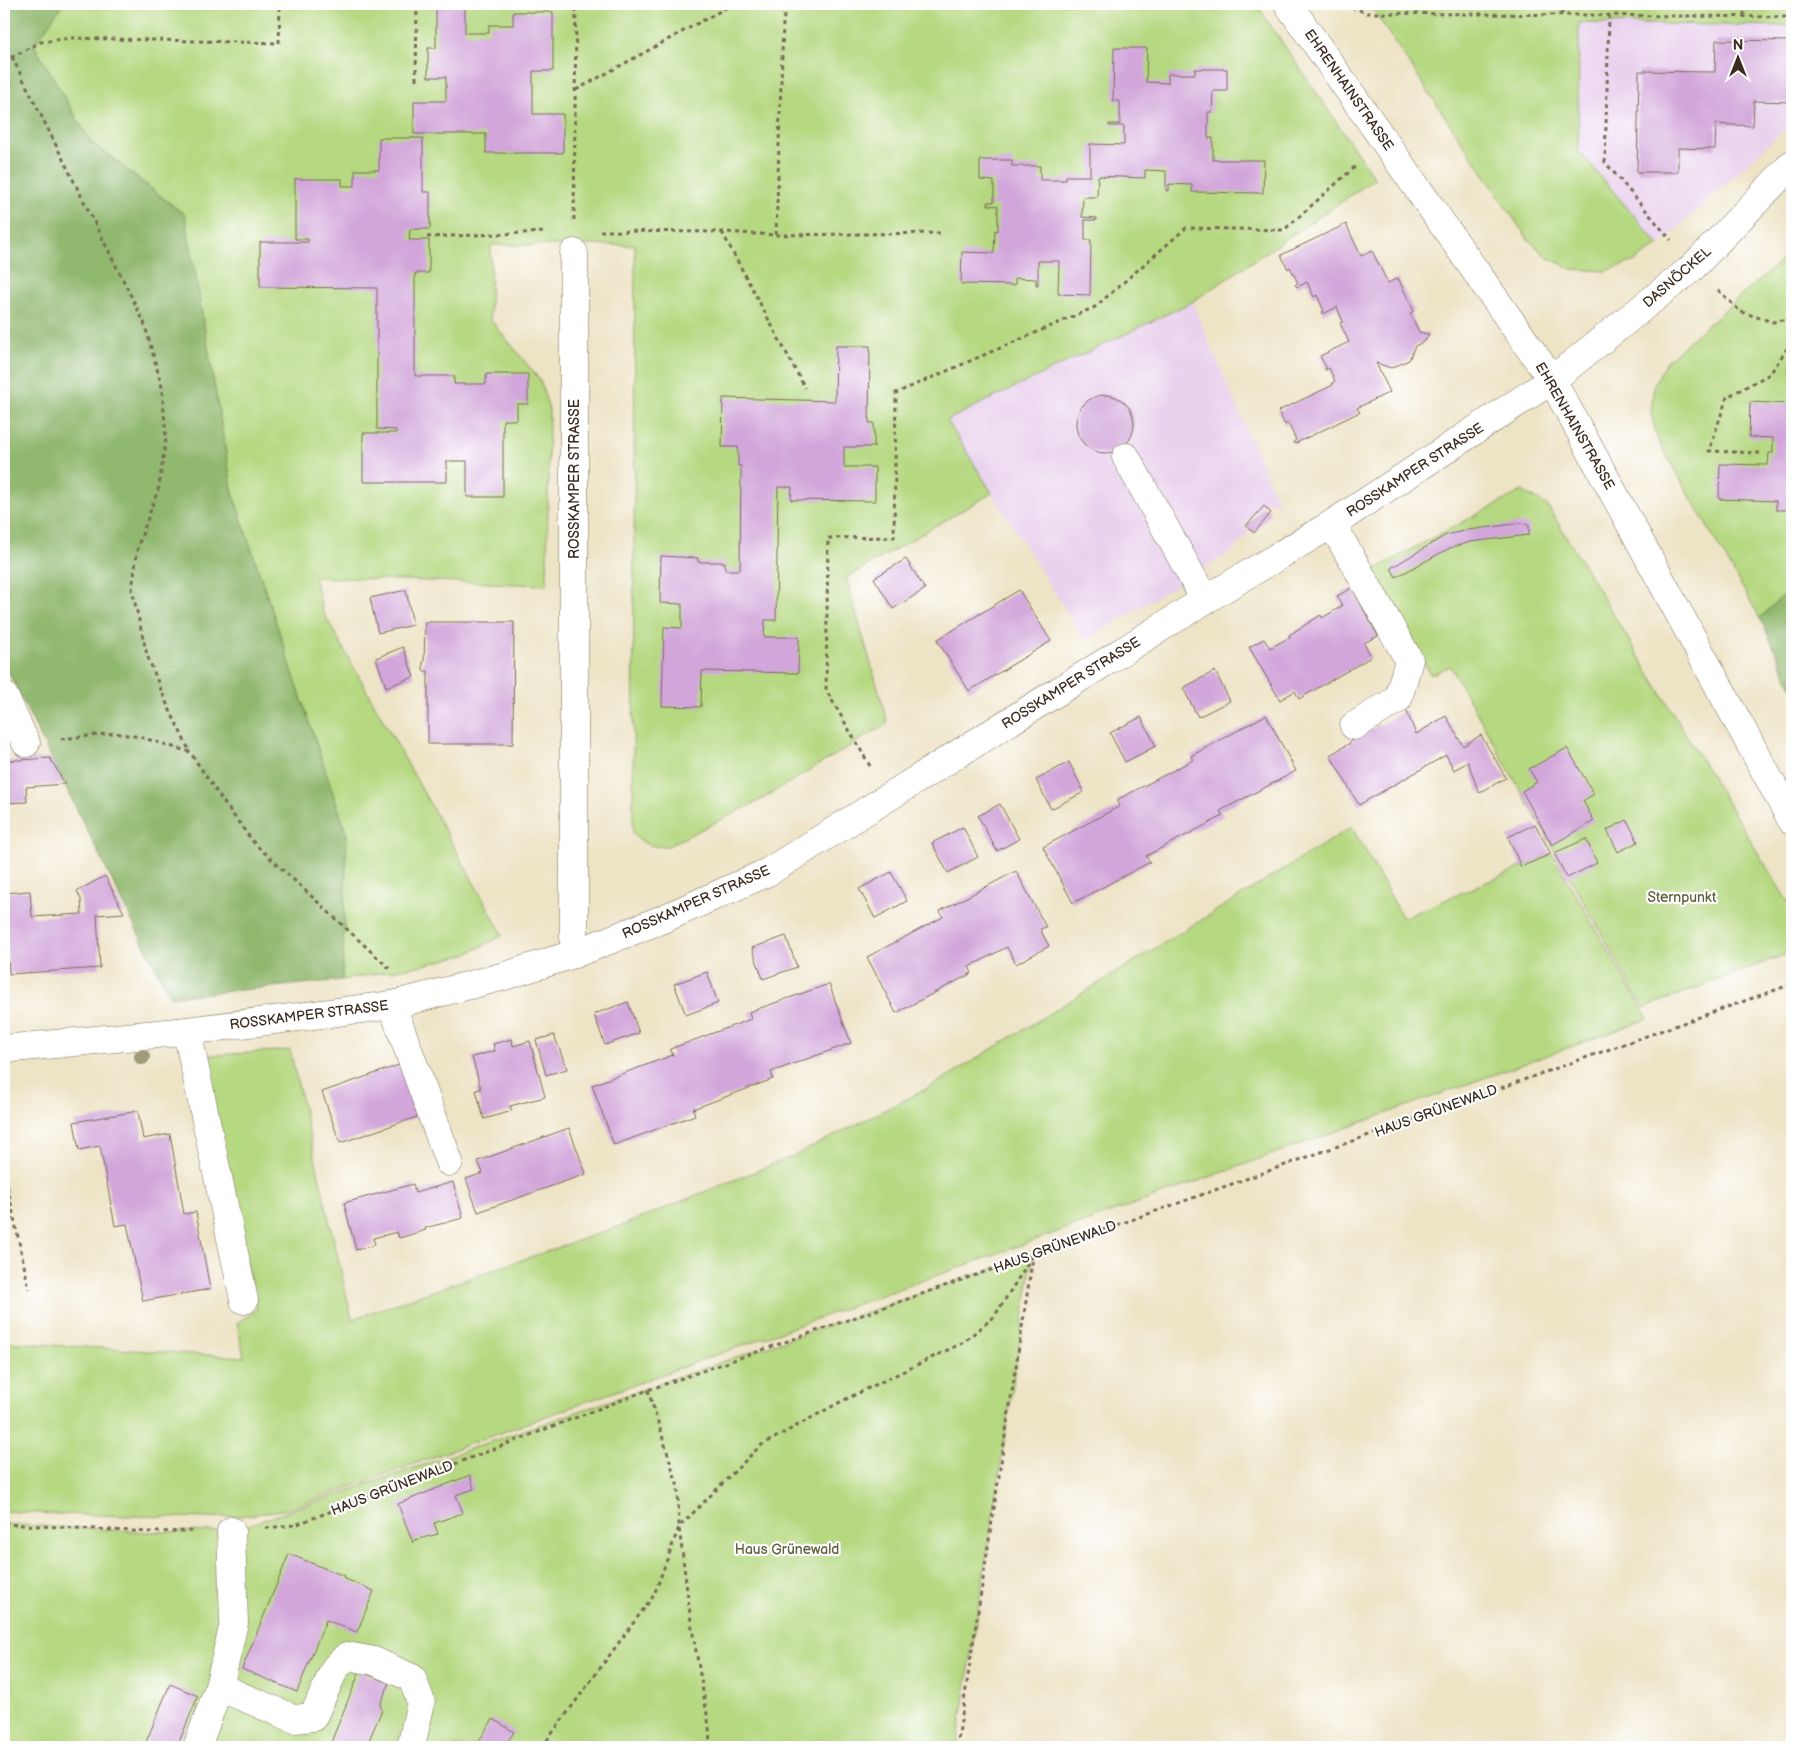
<svg xmlns="http://www.w3.org/2000/svg" width="1796" height="1751" font-family="'Balsamiq Sans',sans-serif">
	<style>
		.built { fill: #e9d2ed }
		.green { fill: #b5d880; stroke: #78814f }
		.forest { fill: #90b86e; stroke: #667146 }
		.building { fill: #d2a6da }
		.lines { fill: none; stroke-linecap: round; stroke-linejoin: round }
		.minor-casing { stroke: #796b58; stroke-width: 29 }
		.path { stroke: #796b58; stroke-width: 3; stroke-dasharray: 4 4; stroke-linecap: butt }
		.minor { stroke: #fff; stroke-width: 28 }
		.tree { fill: #9f9a79 }
		.labels { text-anchor: middle; dominant-baseline: central; stroke-width: 4.5; stroke-linejoin: round; paint-order: stroke }
		.street-label { font-size: 14px; fill: #3b2a1e; stroke: #fff }
		.park-label { font-size: 14px; fill: #605e3b; stroke: #fff }
	</style>
	<rect width="100%" height="100%" fill="#fff"/>
	<filter id="ink" filterUnits="userSpaceOnUse"><feTurbulence type="fractalNoise" baseFrequency=".02" numOctaves="2"/><feDisplacementMap in="SourceGraphic" scale="10" xChannelSelector="R" yChannelSelector="G"/><feConvolveMatrix kernelMatrix="1 2 1 2 8 2 1 2 1" color-interpolation-filters="sRGB"/></filter>
	<filter id="wash" filterUnits="userSpaceOnUse"><feTurbulence type="fractalNoise" baseFrequency=".0096" numOctaves="4" result="noise"/><feDisplacementMap in="SourceGraphic" scale="20" xChannelSelector="R" yChannelSelector="G"/><feGaussianBlur stdDeviation="1.12" result="paint"/><feColorMatrix in="noise" values="0 0 0 0 0 0 0 0 0 0 0 0 0 0 0 0 0 1.4 0 .05"/><feComposite in="paint" operator="in"/></filter>
	<g filter="url(#wash)">
		<rect width="100%" height="100%" fill="#ede3c5"/>
		<g class="built">
			<path d="M1579,23L1792,26V122L1659,245L1578,150Z"/>
			<path d="M1192,302L1278,502L1265,503L1243,526L1250,532L1232,551L1085,641L946,420Z"/>
		</g>
		<g class="green">
			<path d="M63,4H1256L1375,179L1192,302L947,420L992,493L846,578L888,723L762,799L668,846C650,847 646,846 633,833L635,245H491L490,319L540,380L549,410L547,585L314,577L323,612L503,935L467,954L424,965L342,980L347,835L233,494L185,215L90,141L34,45Z"/>
			<path d="M1369,4H1792V26L1579,23L1578,150L1659,245L1635,261L1606,271L1572,269L1547,257L1527,238Z"/>
			<path d="M1792,250V587L1760,618L1657,439L1651,412L1654,385L1666,362L1683,346L1770,271Z"/>
			<path d="M1522,491L1547,505L1792,909V952L1644,1008L1450,666L1431,675L1374,570L1432,538Z"/>
			<path d="M1352,827L1403,918L1552,854L1648,1019L289,1509L250,1515L208,1518L55,1514L4,1511V1342L244,1357L237,1323L257,1309L201,1056L290,1050L352,1319L626,1224L798,1154L932,1086Z"/>
			<path d="M1033,1255L957,1747H4V1524L149,1532L231,1531Z"/>
		</g>
		<g class="forest">
			<path d="M4,4H63L34,45L90,141L185,215L233,494L347,835L342,980L170,997L4,663Z"/>
			<path d="M1792,587V687L1760,618Z"/>
		</g>
		<g id="blocks">
			<g class="building">
				<path d="M436,4H465V33H489V25H513V12H553V71H533V114H563V153H486V134H414V101H446V77H428V48H436Z"/>
				<path d="M1716,40L1792,41V102L1754,101L1753,126L1716,124L1715,149L1678,148V172H1637L1639,71L1715,72Z"/>
				<path d="M1114,48H1147L1146,82L1168,83V74H1195V69H1227V91H1213L1212,112H1208V138H1213V160H1264L1263,193L1192,192V185L1169,184V191H1166V171L1145,170V178L1098,176L1097,197H1083L1082,217L1097,218V220H1085V240H1091L1090,295L1058,294L1059,261H1038V285H1036V279L1015,278V285L961,284L962,252L994,253L995,230L998,231V206L988,205V202H994V181L980,180V160H1012V166H1040V180H1066V176H1090V144L1124,145V126H1109V124H1120V101H1113Z"/>
				<path d="M379,138H423V192H430V229H410L409,240H429V273H415V376H454V384H486V374H528V404H517V420H503V497H467V461H447V482H363V433H396V430L377,429V288L260,287V242H308V239H295V179H342V186H355V170H379Z"/>
				<path d="M1346,224L1361,256L1372,251L1388,283L1398,278L1414,311L1410,313L1419,332L1429,334L1425,341L1415,346L1409,360L1391,368L1376,363L1390,392L1357,408L1360,412L1294,444L1293,442L1296,440L1288,423L1285,425L1278,411L1333,385L1332,383L1335,381L1329,368L1325,370L1326,367L1320,356L1349,342L1340,323L1343,322L1337,307L1323,314L1322,312L1324,311L1317,295L1314,297L1307,282L1297,287L1295,285L1298,283L1290,267L1288,269L1281,255Z"/>
				<path d="M836,346H870L869,423H874V447H844V467H875V501L791,500L792,487H778L776,620H765L764,637H799L798,673L702,671L701,707L662,706L664,627L682,628V604L660,603L661,556L698,558V562H725V570H740L741,466H738V447H722L723,398L835,401Z"/>
				<circle cx="1105" cy="424" r="29"/>
				<path d="M1750,402L1792,404V510H1776V501L1719,499L1720,464L1768,465L1769,453H1773V438L1749,437Z"/>
				<path d="M1264,506L1271,513L1254,533L1246,526Z"/>
				<path d="M1521,523L1529,525V535L1470,542L1450,548L1396,577L1391,568L1446,535L1468,530Z"/>
				<path d="M906,559L925,589L893,609L874,578Z"/>
				<path d="M1352,588L1378,636L1364,643L1371,657L1299,699L1295,691L1280,700L1249,647L1264,639L1270,648L1290,637L1289,635L1321,615L1322,618L1342,606L1337,596Z"/>
				<path d="M406,590L413,625L378,633L370,598Z"/>
				<path d="M1019,590L1051,641L969,691L937,640Z"/>
				<path d="M425,622H514L513,744H428V671H423V662H424Z"/>
				<path d="M403,647L414,677L386,687L376,658Z"/>
				<path d="M1215,671L1230,701L1198,717L1183,688Z"/>
				<path d="M1406,710L1416,734L1446,716L1463,746L1481,735L1506,778L1479,793L1468,762L1454,770L1446,755L1359,805L1330,755L1350,743V741L1366,731L1383,723Z"/>
				<path d="M1266,715L1296,771L1220,811L1223,816L1146,856L1150,862L1073,903L1043,847L1120,806L1117,800L1193,760L1191,756Z"/>
				<path d="M1141,717L1156,746L1125,762L1110,733Z"/>
				<path d="M1567,748L1594,794L1583,801L1594,821L1552,845L1522,791L1537,782L1529,769Z"/>
				<path d="M50,758L65,784L26,787L27,802L4,803V761Z"/>
				<path d="M1069,762L1084,792L1051,809L1036,780Z"/>
				<path d="M1000,804L1019,839L997,851L978,816Z"/>
				<path d="M1627,820L1638,842L1618,852L1607,830Z"/>
				<path d="M1535,824L1551,854L1521,867L1508,837Z"/>
				<path d="M963,827L978,857L948,873L932,843Z"/>
				<path d="M1586,839L1597,863L1567,878L1554,853Z"/>
				<path d="M1016,871L1046,927L1040,929L1049,946L1016,964L1007,947L969,967L972,973L896,1013L867,957L943,917L940,911Z"/>
				<path d="M891,872L907,901L875,918L859,889Z"/>
				<path d="M105,876L124,913L97,915L100,968L9,974L4,893L30,891L32,917L82,914L81,899L77,891Z"/>
				<path d="M786,936L797,967L763,979L752,948Z"/>
				<path d="M707,972L718,1003L686,1015L674,984Z"/>
				<path d="M829,984L851,1043L771,1072L773,1079L693,1109L695,1115L614,1145L592,1085L673,1055L670,1049L751,1019L749,1012Z"/>
				<path d="M628,1002L639,1033L605,1045L594,1014Z"/>
				<path d="M554,1035L567,1069L546,1075L536,1040Z"/>
				<path d="M512,1039L513,1046L530,1041L545,1097L510,1106L512,1111L484,1119L476,1090L481,1089L472,1057L495,1051L493,1044Z"/>
				<path d="M402,1064L420,1116L340,1143L322,1092Z"/>
				<path d="M138,1111L143,1139L170,1134L184,1214L196,1212L210,1289L143,1301L127,1224L115,1226L100,1146L79,1150L74,1122Z"/>
				<path d="M569,1128L586,1174L478,1212L466,1179L483,1173L478,1161Z"/>
				<path d="M453,1182L463,1218L425,1228L426,1230L399,1238L397,1232L373,1238L375,1245L356,1250L344,1203L413,1184L415,1193Z"/>
				<path d="M470,1475L474,1489L456,1495L463,1513L434,1523L438,1534L415,1540L413,1543L398,1504Z"/>
				<path d="M289,1554L344,1576L343,1578L374,1591L357,1632L326,1620L297,1692L242,1669Z"/>
				<path d="M360,1671L389,1683L380,1705L382,1710L366,1747H329Z"/>
				<path d="M170,1684L198,1696L177,1747H158L146,1742Z"/>
				<path d="M493,1719L514,1732L504,1747H475Z"/>
			</g>
		</g>
	</g>
	<g filter="url(#ink)">
		<use href="#blocks" fill-opacity="0" stroke="#796b58" stroke-width="1"/>
		<g class="lines">
			<defs>
				<g id="minor">
					<path d="M1288,4L1552,380L1792,821"/>
					<path d="M574,253V954"/>
					<path d="M1126,457L1205,600"/>
					<path d="M1332,524L1409,660L1398,699L1354,726"/>
					<path d="M4,696L26,743"/>
					<path d="M392,1005L449,1162"/>
					<path d="M187,1031L244,1300"/>
					<path d="M4,1049L187,1031L392,1005L505,976L574,954L663,919L768,872L1205,600L1332,524L1552,380L1693,267L1792,164"/>
					<path d="M219,1687L295,1719L313,1717L335,1668L347,1656L374,1661L412,1678L421,1702L411,1747"/>
					<path d="M197,1747L219,1687L234,1623L231,1531"/>
				</g>
			</defs>
			<use href="#minor" class="minor-casing"/>
			<g class="path">
				<path d="M1344,4L1367,13L1792,17"/>
				<path d="M1556,4L1563,14"/>
				<path d="M1609,15L1605,162L1671,240"/>
				<path d="M1744,16V4"/>
				<path d="M12,57L144,322L162,387L166,437L159,487L138,546L132,590L147,655L166,702L190,752"/>
				<path d="M4,61L41,42L71,38L279,43L280,4"/>
				<path d="M416,80L417,4"/>
				<path d="M576,90L733,4"/>
				<path d="M574,220L576,4"/>
				<path d="M600,231L722,232L776,235L944,233"/>
				<path d="M722,232L805,388"/>
				<path d="M776,235L783,23L786,4"/>
				<path d="M427,237L546,232"/>
				<path d="M1718,290L1741,312L1773,322L1792,318"/>
				<path d="M1760,453L1709,451L1727,397L1770,374L1792,341"/>
				<path d="M61,739L115,733L140,737L190,752L222,800L254,843L390,969"/>
				<path d="M870,766L826,690L828,538L894,537L896,393L1095,307L1186,228L1284,230L1357,165"/>
				<path d="M4,1171L29,1289"/>
				<path d="M648,1390L678,1487L679,1527L691,1622L709,1726L710,1747"/>
				<path d="M4,1524L149,1532L195,1531"/>
				<path d="M266,1528L295,1525L648,1390L1033,1255L1792,984"/>
				<path d="M542,1747L654,1595L679,1527L760,1446L842,1401L962,1343L994,1317L1033,1255"/>
				<path d="M957,1747L1033,1256"/>
			</g>
			<use href="#minor" class="minor"/>
		</g>
		<circle class="tree" cx="142" cy="1057" r="8"/>
	</g>
	<g class="labels">
		<g class="street-label">
			<text transform="translate(1349 90) rotate(55)">EHRENHAINSTRASSE</text>
			<text transform="translate(1677 277) rotate(-41)">DASNÖCKEL</text>
			<text transform="translate(1575 426) rotate(60)">EHRENHAINSTRASSE</text>
			<text transform="translate(1415 470) rotate(-33)">ROSSKAMPER STRASSE</text>
			<text transform="translate(574 479) rotate(-90)">ROSSKAMPER STRASSE</text>
			<text transform="translate(1071 683) rotate(-32)">ROSSKAMPER STRASSE</text>
			<text transform="translate(696 902) rotate(-24)">ROSSKAMPER STRASSE</text>
			<text transform="translate(309 1015) rotate(-7)">ROSSKAMPER STRASSE</text>
			<text transform="translate(1436 1111) rotate(-20)">HAUS GRÜNEWALD</text>
			<text transform="translate(1055 1247) rotate(-20)">HAUS GRÜNEWALD</text>
			<text transform="translate(392 1488) rotate(-21)">HAUS GRÜNEWALD</text>
		</g>
		<g class="park-label">
			<text x="1682" y="897">Sternpunkt</text>
			<text x="787" y="1549">Haus Grünewald</text>
		</g>
	</g>
	<rect width="1796" height="1751" fill="none" stroke="#fff" stroke-width="20"/>
	<g transform="translate(1738 58)" stroke="#ffffff" stroke-width="4" paint-order="stroke">
	<path d="M0-4L9 19L0 12L-9 19Z" fill="#3b2a1e"/>
	<text y="-8" font-size="14" font-weight="bold" text-anchor="middle" fill="#3b2a1e">N</text>
	</g>
</svg>
